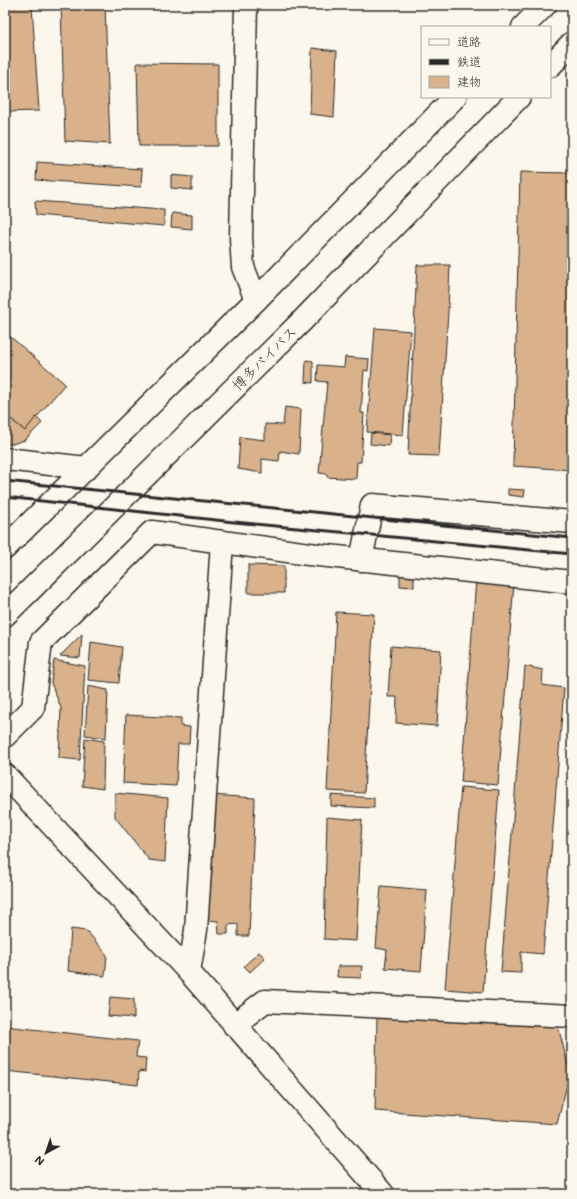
<svg xmlns="http://www.w3.org/2000/svg" width="577" height="1199" font-family="Mali,'Klee One',sans-serif">
	<style>
		.building { fill: #d9b18a; stroke: #2b2b2b }
		.lines { fill: none; stroke-linecap: round; stroke-linejoin: round }
		.minor-casing { stroke: #2b2b2b; stroke-width: 25 }
		.highway-casing { stroke: #2b2b2b; stroke-width: 25 }
		.minor { stroke: #fbf7ec; stroke-width: 22 }
		.highway { stroke: #fbf7ec; stroke-width: 22 }
		.rail { stroke: #2b2b2b; stroke-width: 3 }
		.labels { text-anchor: middle; dominant-baseline: central; stroke-width: 3; stroke-linejoin: round; paint-order: stroke }
		.street-label { font-size: 14px; fill: #2b2b2b; stroke: #fbf7ec }
	</style>
	<rect width="100%" height="100%" fill="#fbf7ec"/>
	<filter id="ink" filterUnits="userSpaceOnUse"><feTurbulence type="fractalNoise" baseFrequency=".025" numOctaves="2"/><feDisplacementMap in="SourceGraphic" scale="8" xChannelSelector="R" yChannelSelector="G"/><feConvolveMatrix kernelMatrix="1 2 1 2 8 2 1 2 1" color-interpolation-filters="sRGB"/></filter>
	<g filter="url(#ink)">
		<g class="building">
			<path d="M61,5H105L110,144L65,141Z"/>
			<path d="M32,6L39,111L5,112V7Z"/>
			<path d="M312,48L337,51L334,117L310,114Z"/>
			<path d="M137,63L218,64V146H139Z"/>
			<path d="M37,162L142,169L141,187L36,180Z"/>
			<path d="M520,172L572,173V470L513,466Z"/>
			<path d="M171,175L192,177V190L171,188Z"/>
			<path d="M35,201L164,210V226L36,215Z"/>
			<path d="M172,213L192,215V229L171,227Z"/>
			<path d="M417,265H450L448,311L439,456L408,455Z"/>
			<path d="M375,328L411,331L403,435L367,432Z"/>
			<path d="M5,332L65,384L25,431L5,414Z"/>
			<path d="M345,357L369,359L368,371L364,370L361,413H364L361,462H357L356,479L327,477V474L319,473L327,382L317,381L318,365L344,367Z"/>
			<path d="M306,360L313,361V383L305,382Z"/>
			<path d="M285,407L301,409L299,454L280,451L279,461L262,459V473L238,469L240,437L265,440V424L283,425Z"/>
			<path d="M5,414L25,431L36,417L42,423L25,440L12,444H6Z"/>
			<path d="M371,433L390,435L389,446L370,444Z"/>
			<path d="M508,489L525,490L524,497L508,495Z"/>
			<path d="M248,565L284,566V593H248Z"/>
			<path d="M400,574L414,575V587L400,586Z"/>
			<path d="M476,579L514,583L498,785L461,782Z"/>
			<path d="M336,612L374,614L364,793L327,791Z"/>
			<path d="M82,634L80,658L60,656Z"/>
			<path d="M91,642L122,647L119,683L88,680Z"/>
			<path d="M391,646L441,650L437,726L396,723L397,697H388Z"/>
			<path d="M54,660L85,666L80,760L59,758L61,708L51,683Z"/>
			<path d="M525,666L543,670L542,685L564,688L543,954L521,952V973L501,972Z"/>
			<path d="M88,686L108,690L106,738L85,735Z"/>
			<path d="M126,715L181,718V726L190,727L189,744H178L176,786L123,783Z"/>
			<path d="M85,738L104,741L103,789L82,786Z"/>
			<path d="M461,787L499,790L483,992L445,989Z"/>
			<path d="M115,793L168,798L165,862L149,860L115,817Z"/>
			<path d="M211,795L255,798L249,936H238V924L228,925V934H219L218,921L204,920Z"/>
			<path d="M331,795L374,798V808L331,806Z"/>
			<path d="M327,817L362,820L356,941L324,939Z"/>
			<path d="M381,886L427,890L421,971L385,968L387,950L376,948Z"/>
			<path d="M71,929L87,931L107,955L105,976L68,971Z"/>
			<path d="M259,952L265,958L250,972L244,966Z"/>
			<path d="M338,966H362L361,978L337,977Z"/>
			<path d="M110,997L134,999V1018L108,1016Z"/>
			<path d="M377,1017L558,1026L570,1073L557,1124L375,1111Z"/>
			<path d="M5,1026L138,1041L136,1057L146,1058L145,1072L139,1071L138,1085L5,1071Z"/>
		</g>
		<g class="lines">
			<defs>
				<g id="minor">
					<path d="M246,5L241,238L243,267L256,300"/>
					<path d="M5,459L87,468"/>
					<path d="M361,560L372,505L572,522"/>
					<path d="M5,736L33,708L41,642L152,532L309,554L572,582"/>
					<path d="M5,775L189,972L383,1194"/>
					<path d="M189,972L196,930L222,542"/>
					<path d="M234,1025L265,1001L572,1016"/>
				</g>
				<g id="highway">
					<path d="M523,27L545,5"/>
					<path d="M550,66L572,43"/>
					<path d="M5,548L256,300L455,97"/>
					<path d="M5,615L302,321L519,97"/>
				</g>
			</defs>
			<use href="#minor" class="minor-casing"/>
			<use href="#highway" class="highway-casing"/>
			<use href="#minor" class="minor"/>
			<use href="#highway" class="highway"/>
			<g class="rail">
				<path d="M5,481L572,538"/>
				<path d="M5,497L234,522L572,554"/>
			</g>
		</g>
	</g>
	<g class="labels">
		<g class="street-label">
			<text transform="translate(264 358) rotate(-45)">博多バイパス</text>
		</g>
	</g>
	<rect width="577" height="1199" fill="none" stroke="#fbf7ec" stroke-width="20"/>
	<rect x="10" y="10" width="557" height="1179" fill="none" stroke="#2b2b2b" stroke-width="1.5" filter="url(#ink)"/>
	<rect x="421" y="26" width="130" height="72" fill="#fbf7ec" stroke="#a8a59f"/>
	<rect x="429" y="39" width="20" height="6" fill="#fbf7ec" stroke="#a8a59f"/>
	<text x="457" y="46" font-size="12" fill="#2b2b2b">道路</text>
	<rect x="429" y="59" width="20" height="6" fill="#2b2b2b" stroke="#a8a59f"/>
	<text x="457" y="66" font-size="12" fill="#2b2b2b">鉄道</text>
	<rect x="429" y="76" width="20" height="12" fill="#d9b18a" stroke="#a8a59f"/>
	<text x="457" y="86" font-size="12" fill="#2b2b2b">建物</text>
	<g transform="translate(46 1153) rotate(220)" stroke="#fbf7ec" stroke-width="3" paint-order="stroke">
	<path d="M0-3L7 15L0 10L-7 15Z" fill="#2b2b2b"/>
	<text y="-6" font-size="11" font-weight="bold" text-anchor="middle" fill="#2b2b2b">N</text>
	</g>
</svg>
